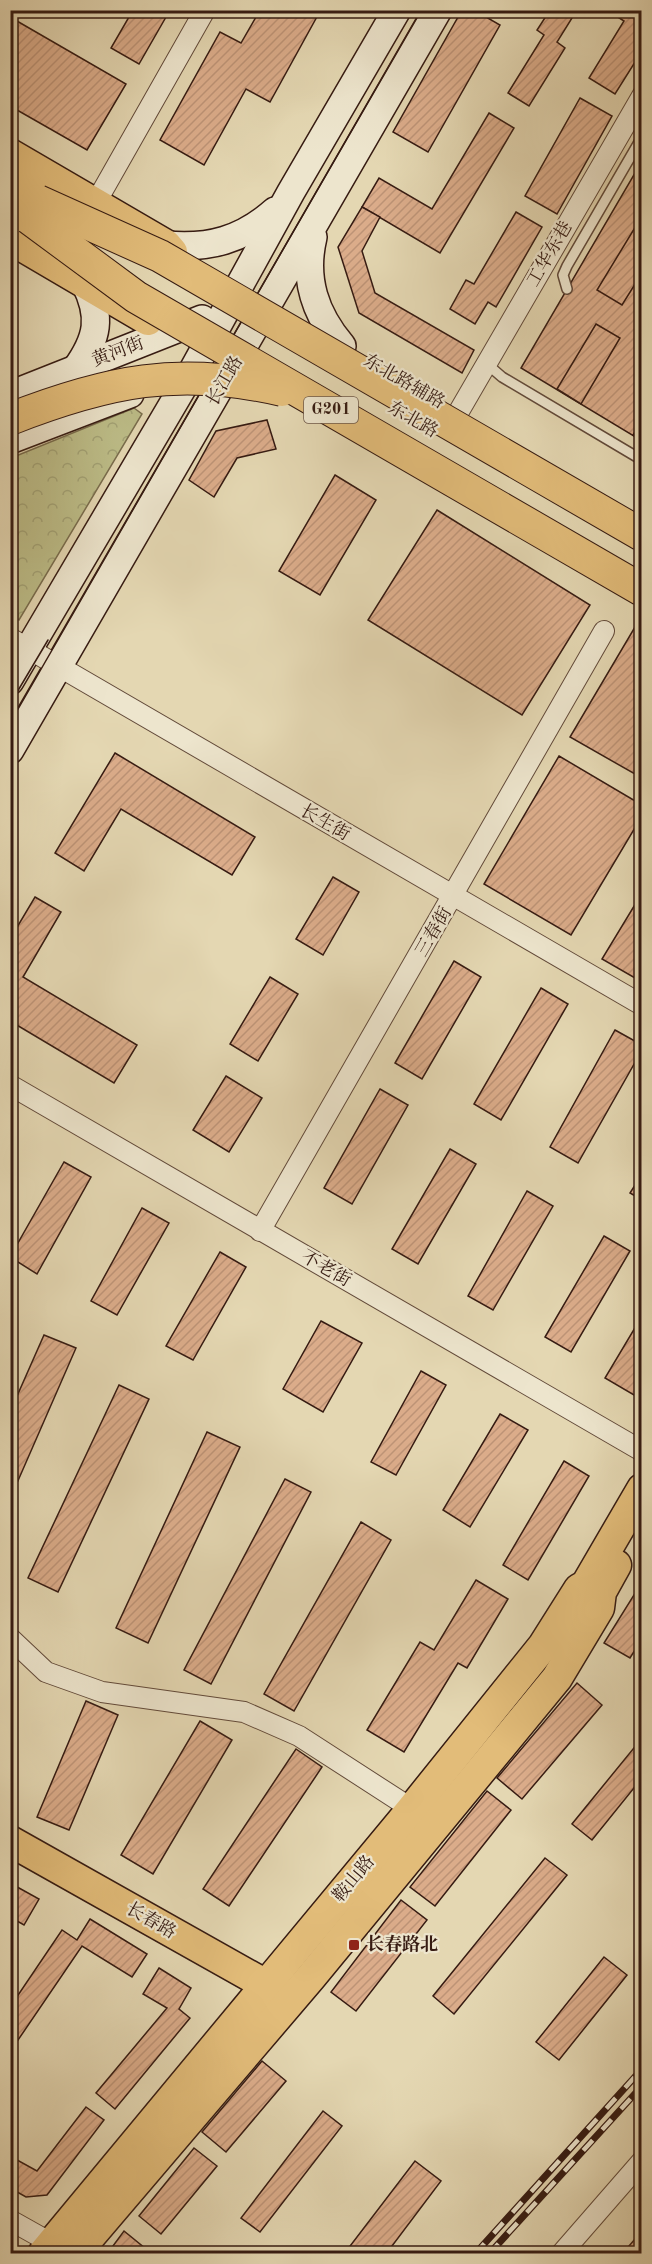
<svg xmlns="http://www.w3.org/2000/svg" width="652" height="2264" font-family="'Old Standard TT','Noto Serif SC',serif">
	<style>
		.park { fill: url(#park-crowns); stroke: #796c4c; stroke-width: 1.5 }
		.building { fill: url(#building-hatch); stroke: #361b12; stroke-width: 1.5 }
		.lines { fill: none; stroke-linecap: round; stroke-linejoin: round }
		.service-casing { stroke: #624a3a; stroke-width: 12 }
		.minor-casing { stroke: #624a3a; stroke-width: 22 }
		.secondary-casing { stroke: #361b12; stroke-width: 30 }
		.primary-casing { stroke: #361b12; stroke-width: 33 }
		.trunk-casing { stroke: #361b12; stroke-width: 34 }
		.service { stroke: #ede5cd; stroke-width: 9 }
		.minor { stroke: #ede5cd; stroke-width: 20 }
		.secondary { stroke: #ede5cd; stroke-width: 27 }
		.primary { stroke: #e2bc79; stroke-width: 30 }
		.trunk { stroke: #e2bc79; stroke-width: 32 }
		.tram { stroke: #361b12; stroke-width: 1.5 }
		.rail-casing { stroke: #361b12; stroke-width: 7 }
		.rail { stroke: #ede5cd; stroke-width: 4.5; stroke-dasharray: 14; stroke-linecap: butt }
		.trunk-bridge-casing { stroke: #361b12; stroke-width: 34; stroke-linecap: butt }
		.trunk-bridge { stroke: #e2bc79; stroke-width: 32 }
		.poi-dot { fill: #8f2418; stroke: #ede5cd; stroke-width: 2 }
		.labels { text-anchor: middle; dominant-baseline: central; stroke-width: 4.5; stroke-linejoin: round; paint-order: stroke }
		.shield { fill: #ede5cd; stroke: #6d584a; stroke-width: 1.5 }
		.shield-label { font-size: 16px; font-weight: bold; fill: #361b12 }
		.street-label { font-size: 18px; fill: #361b12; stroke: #ede5cd }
		.poi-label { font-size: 18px; font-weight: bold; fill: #361b12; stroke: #ede5cd; text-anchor: start }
	</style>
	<defs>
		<pattern id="park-crowns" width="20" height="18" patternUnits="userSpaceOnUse" patternTransform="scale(1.5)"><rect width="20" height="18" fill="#bcbc87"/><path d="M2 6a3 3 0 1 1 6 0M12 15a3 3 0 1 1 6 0" fill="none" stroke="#a2a174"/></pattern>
		<pattern id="building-hatch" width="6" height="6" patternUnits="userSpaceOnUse" patternTransform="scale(1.5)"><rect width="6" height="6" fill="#dbac8a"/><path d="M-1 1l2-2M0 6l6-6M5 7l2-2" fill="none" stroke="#bd9376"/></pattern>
	</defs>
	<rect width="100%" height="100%" fill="#e4d7b2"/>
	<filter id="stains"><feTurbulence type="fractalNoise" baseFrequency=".00333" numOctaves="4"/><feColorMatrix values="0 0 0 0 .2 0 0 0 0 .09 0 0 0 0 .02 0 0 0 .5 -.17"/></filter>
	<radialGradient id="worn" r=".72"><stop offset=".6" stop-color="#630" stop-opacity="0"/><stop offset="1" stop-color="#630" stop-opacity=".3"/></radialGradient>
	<path class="park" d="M134,408L142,414L19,620L11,615V458Z"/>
	<g class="building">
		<path d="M40,10H54L50,17Z"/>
		<path d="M133,10H170L139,64L111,48Z"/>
		<path d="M260,10H314L319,13L270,102L246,89L204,165L160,140L220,32L241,43Z"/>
		<path d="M462,10H474L500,25L428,152L393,132Z"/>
		<path d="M550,10H577L557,42L565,48L529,106L508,93L544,35L537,30Z"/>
		<path d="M607,10H642V51L615,94L589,78L624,21Z"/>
		<path d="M10,17L126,84L87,150L10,106Z"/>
		<path d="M580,98L612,116L557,214L525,196Z"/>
		<path d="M489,113L514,128L440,253L362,207L379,178L432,209Z"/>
		<path d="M642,161V441L521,368Z"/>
		<path d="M362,207L380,217L362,251L375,293L474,350L462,373L359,313L338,247Z"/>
		<path d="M516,212L542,227L496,307L488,302L475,324L450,309L466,280L474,284Z"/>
		<path d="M642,216V273L622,305L597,290Z"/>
		<path d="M596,324L620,338L581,404L557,389Z"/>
		<path d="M267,420L276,449L237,458L214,497L189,480L216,431Z"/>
		<path d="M642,420V441L633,435Z"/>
		<path d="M335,475L376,500L320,595L279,571Z"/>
		<path d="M437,510L590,605L522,715L368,620Z"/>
		<path d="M635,627L642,630V778L570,737Z"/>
		<path d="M115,753L255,837L232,875L121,809L84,871L55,853Z"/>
		<path d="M559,756L642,805V816L571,935L484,884Z"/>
		<path d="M333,877L359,892L323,955L296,939Z"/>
		<path d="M642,893V968L635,978L602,959Z"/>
		<path d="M35,897L61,912L23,977L137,1045L114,1083L10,1021V939Z"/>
		<path d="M454,961L481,977L422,1079L395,1063Z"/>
		<path d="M270,977L298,994L258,1061L230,1044Z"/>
		<path d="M541,988L568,1004L501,1120L474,1104Z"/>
		<path d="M615,1030L642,1045V1050L578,1163L550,1147Z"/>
		<path d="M226,1076L262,1098L229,1152L193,1130Z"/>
		<path d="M380,1089L408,1105L352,1204L324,1188Z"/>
		<path d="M450,1149L476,1164L418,1264L392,1249Z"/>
		<path d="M64,1162L91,1177L37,1274L10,1257Z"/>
		<path d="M642,1174V1200L630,1193Z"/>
		<path d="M527,1191L553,1206L493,1310L468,1296Z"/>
		<path d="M142,1208L169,1223L117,1315L91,1301Z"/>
		<path d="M604,1236L630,1251L571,1352L545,1337Z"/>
		<path d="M220,1252L246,1267L193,1360L166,1346Z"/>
		<path d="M642,1316V1383L634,1395L605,1378Z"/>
		<path d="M321,1321L362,1343L323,1412L283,1389Z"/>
		<path d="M44,1335L76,1348L10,1499V1412Z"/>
		<path d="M421,1371L446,1385L396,1475L371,1462Z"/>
		<path d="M119,1385L149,1399L58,1592L28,1578Z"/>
		<path d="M500,1414L528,1430L470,1527L443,1510Z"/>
		<path d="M207,1432L240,1447L148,1643L116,1628Z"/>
		<path d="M564,1461L589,1476L528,1580L503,1565Z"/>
		<path d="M285,1479L311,1492L211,1684L184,1670Z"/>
		<path d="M361,1522L391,1540L294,1711L264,1694Z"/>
		<path d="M476,1580L508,1599L467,1668L458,1663L404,1752L367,1730L420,1642L434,1650Z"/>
		<path d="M642,1582V1639L630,1658L604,1643Z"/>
		<path d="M10,1650L19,1657L10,1668Z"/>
		<path d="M577,1683L602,1705L522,1799L497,1778Z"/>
		<path d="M86,1701L118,1715L69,1830L37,1817Z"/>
		<path d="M200,1721L232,1740L153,1874L121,1855Z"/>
		<path d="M642,1738V1778L592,1840L572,1824Z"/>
		<path d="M296,1749L322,1767L229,1906L203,1889Z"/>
		<path d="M487,1791L511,1810L435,1906L410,1887Z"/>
		<path d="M545,1858L567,1875L454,2014L433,1996Z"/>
		<path d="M10,1883L39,1899L24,1925L10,1917Z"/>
		<path d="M401,1900L427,1920L356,2011L331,1992Z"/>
		<path d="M90,1919L147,1954L132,1977L82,1946L16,2043L10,2039V2007L62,1930L77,1940Z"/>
		<path d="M642,1925V1937L636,1932Z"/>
		<path d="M604,1957L627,1975L559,2060L536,2042Z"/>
		<path d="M159,1968L191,1988L179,2009L190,2018L115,2109L96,2093L167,2008L143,1994Z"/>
		<path d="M262,2061L286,2081L226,2152L202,2132Z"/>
		<path d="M86,2107L104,2120L47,2195L26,2197L10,2188V2156L37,2171Z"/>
		<path d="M323,2111L342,2126L260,2232L241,2218Z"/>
		<path d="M194,2148L217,2166L161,2234L139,2216Z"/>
		<path d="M415,2161L441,2181L386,2254H344Z"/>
		<path d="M124,2231L146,2249L143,2254H107Z"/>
		<path d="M642,2231V2254H622Z"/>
	</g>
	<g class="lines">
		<defs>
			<g id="service">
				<path d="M567,289L563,275L567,266L642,137"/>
				<path d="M487,364L502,377L642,460"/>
			</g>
			<g id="minor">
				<path d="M95,204L205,10"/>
				<path d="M458,413L642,96"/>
				<path d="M10,638L642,1005"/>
				<path d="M10,1085L642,1451"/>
				<path d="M260,1231L604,631"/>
				<path d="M10,1638L46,1672L102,1692L244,1712L299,1736L412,1809"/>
				<path d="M10,2220L51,2243"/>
				<path d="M561,2254L642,2161"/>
			</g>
			<g id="secondary">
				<path d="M313,237C303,279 315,314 342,346"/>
				<path d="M166,245C209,249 242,240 275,211"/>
				<path d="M76,369C98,338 102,317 85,283"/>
				<path d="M10,395L202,319"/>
				<path d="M10,440L130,394"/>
				<path d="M10,681L193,370L291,192L397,10"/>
				<path d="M10,750L438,10"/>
			</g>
			<g id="primary">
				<path d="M10,154L166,245L172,252"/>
				<path d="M10,239L148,320"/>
				<path d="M10,1841L282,1994"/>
				<path d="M43,2254L412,1809L543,1646L579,1589L586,1585L642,1489"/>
				<path d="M75,2254L311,1977L557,1678L599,1608L601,1592L616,1565"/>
			</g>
			<path id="trunk" d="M10,185L38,201"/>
		</defs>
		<use href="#service" class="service-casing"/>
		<use href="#minor" class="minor-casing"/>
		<use href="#secondary" class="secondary-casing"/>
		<use href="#primary" class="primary-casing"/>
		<use href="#trunk" class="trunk-casing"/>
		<use href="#service" class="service"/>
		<use href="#minor" class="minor"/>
		<use href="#secondary" class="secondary"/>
		<use href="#primary" class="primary"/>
		<use href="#trunk" class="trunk"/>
		<g class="tram">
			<path d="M10,704L48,640"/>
			<path d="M10,723L421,10"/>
		</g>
		<defs>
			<g id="rail">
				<path d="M475,2254L642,2069"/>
				<path d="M489,2254L642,2086"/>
			</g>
		</defs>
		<use href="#rail" class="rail-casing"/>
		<use href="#rail" class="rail"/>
		<defs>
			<g id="trunk-bridge">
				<path d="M38,201L160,256L642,535"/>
				<path d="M29,218L136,297L642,590"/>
				<path d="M10,419C107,381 179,366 282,390"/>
			</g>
		</defs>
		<use href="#trunk-bridge" class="trunk-bridge-casing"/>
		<use href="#trunk-bridge" class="trunk-bridge"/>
	</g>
	<rect class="poi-dot" x="348" y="1939" width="12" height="12" rx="3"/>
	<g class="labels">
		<rect class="shield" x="304" y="397" width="54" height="26" rx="4.5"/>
		<g class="shield-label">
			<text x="331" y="410">G201</text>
		</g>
		<g class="street-label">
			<text transform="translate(550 254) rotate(-60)">工华东巷</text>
			<text transform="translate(118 352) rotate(-21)">黄河街</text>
			<text transform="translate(225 381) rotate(-60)">长江路</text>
			<text transform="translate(404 382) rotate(30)">东北路辅路</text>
			<text transform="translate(413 420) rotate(30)">东北路</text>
			<text transform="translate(325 823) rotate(30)">长生街</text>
			<text transform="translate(434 932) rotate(-60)">三春街</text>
			<text transform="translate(326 1269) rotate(30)">不老街</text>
			<text transform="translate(354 1879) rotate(-50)">鞍山路</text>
			<text transform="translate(151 1921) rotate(30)">长春路</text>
		</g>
		<g class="poi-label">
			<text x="366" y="1945">长春路北</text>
		</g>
	</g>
	<rect width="652" height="2264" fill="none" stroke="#e4d7b2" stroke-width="36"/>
	<rect x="12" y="12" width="628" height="2240" fill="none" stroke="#361b12" stroke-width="3"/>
	<rect x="18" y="18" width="616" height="2228" fill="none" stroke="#361b12" stroke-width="1.5"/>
	<rect width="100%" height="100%" filter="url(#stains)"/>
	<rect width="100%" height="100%" fill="url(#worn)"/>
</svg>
